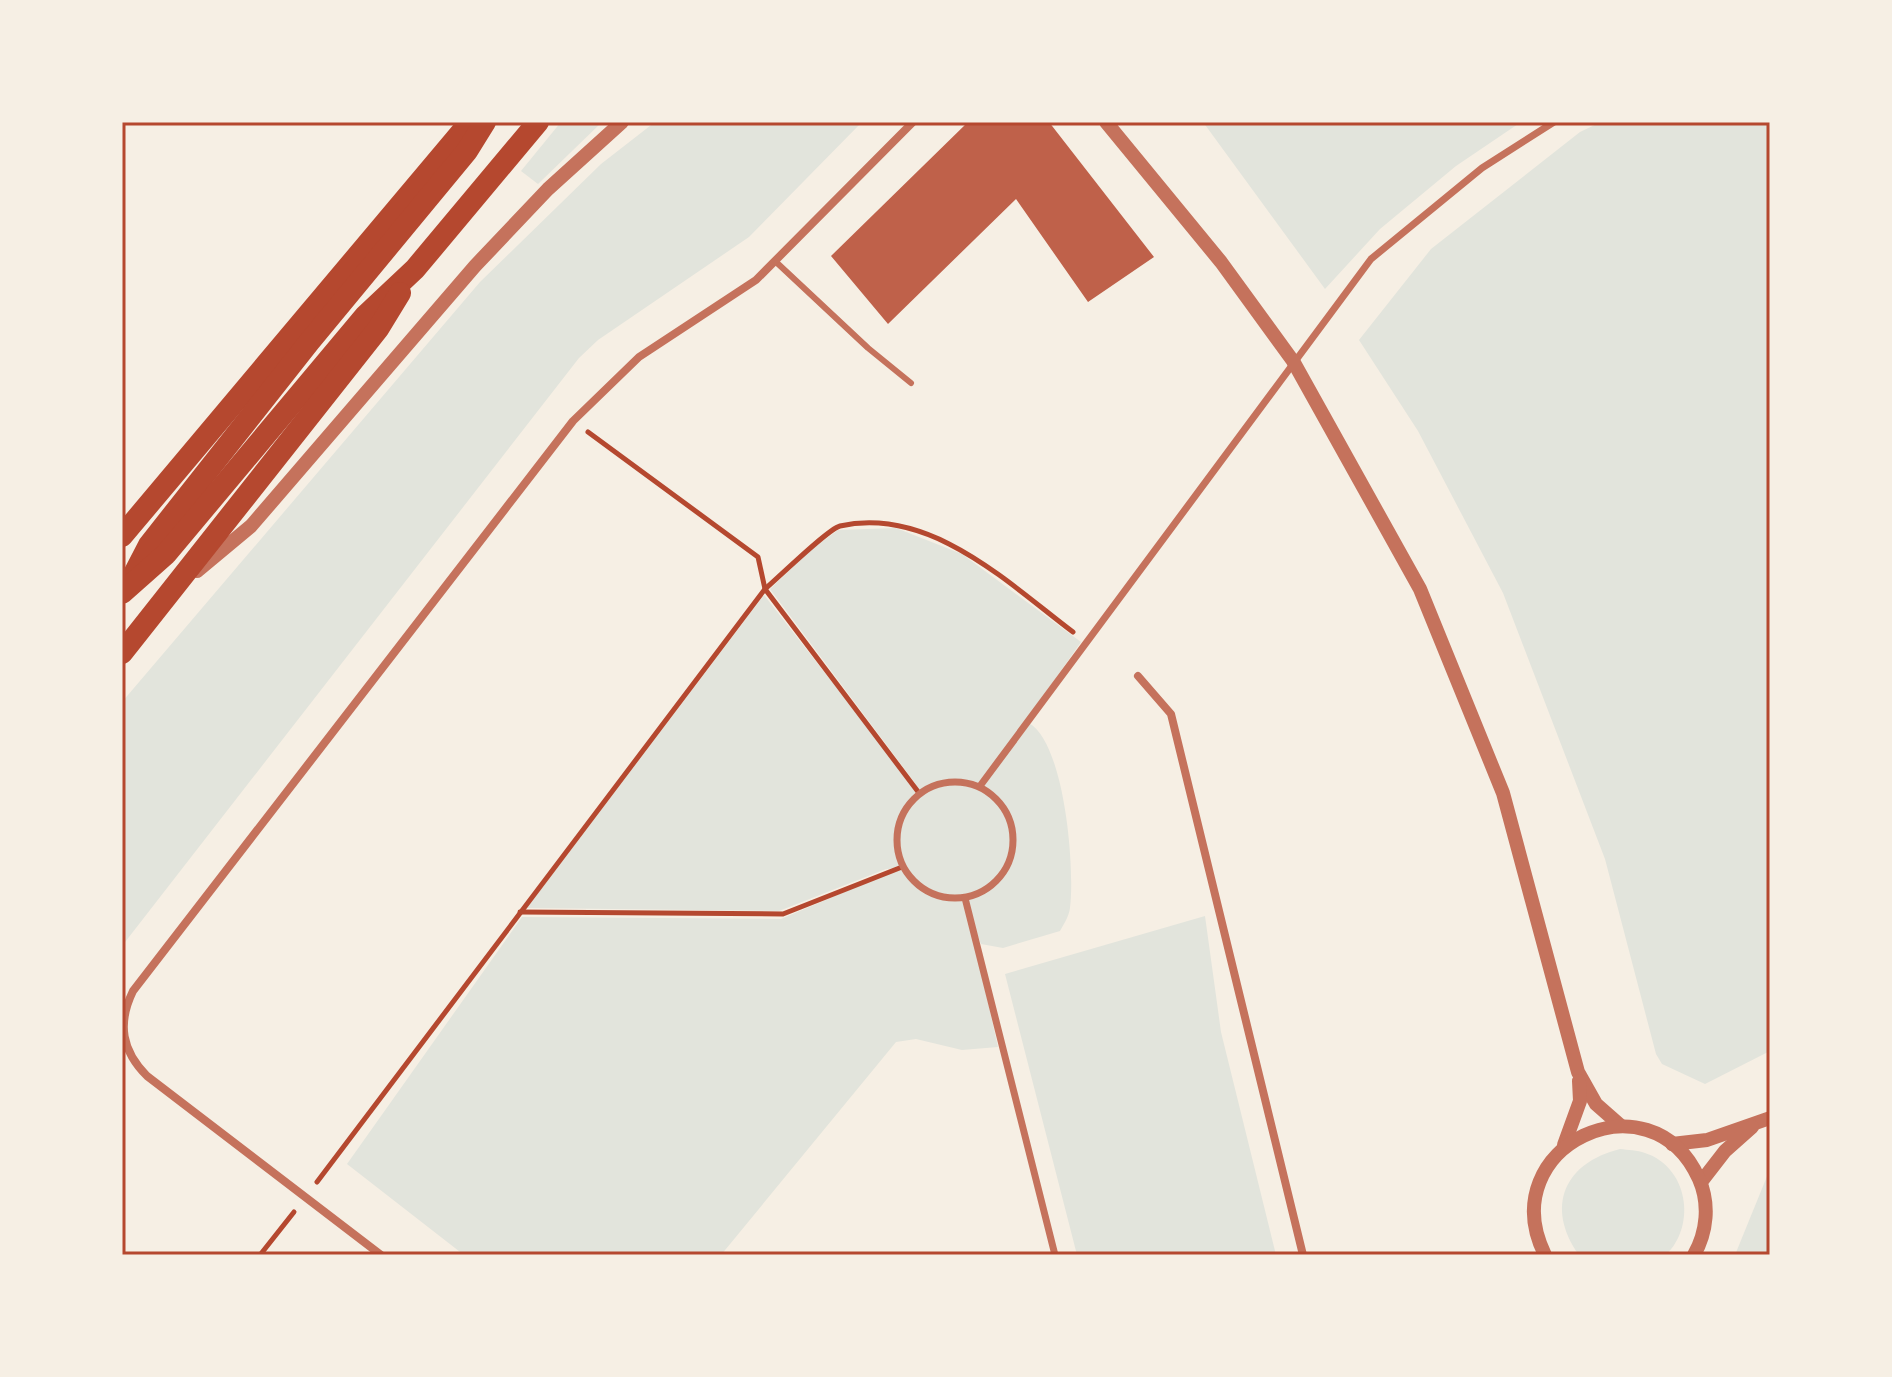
<svg xmlns="http://www.w3.org/2000/svg" width="1892" height="1377" font-family="'Nunito Sans',sans-serif">
	<style>
		.green { fill: #e2e4dc }
		.building { fill: #bf614a }
		.lines { fill: none; stroke-linecap: round; stroke-linejoin: round }
		.path { stroke: #b5482f; stroke-width: 5 }
		.service { stroke: #c5725c; stroke-width: 6 }
		.pedestrian { stroke: #c5725c; stroke-width: 7 }
		.minor { stroke: #c5725c; stroke-width: 8 }
		.tertiary { stroke: #c5725c; stroke-width: 14 }
		.trunk { stroke: #b5482f; stroke-width: 22 }
		.neatline { fill: none; stroke: #b5482f; stroke-width: 3 }
	</style>
	<rect width="100%" height="100%" fill="#f6efe4"/>
	<g class="green">
		<path d="M561,122H602L538,184L521,171Z"/>
		<path d="M655,122H862L749,237L598,340L579,358L122,946V702L480,282L601,164Z"/>
		<path d="M1203,122H1521L1456,166L1380,229L1325,289Z"/>
		<path d="M1601,122H1770V1051L1705,1084L1662,1064L1656,1054L1605,859L1503,593L1418,431L1359,340L1431,249L1580,132Z"/>
		<path d="M896,528L962,554L1081,642L1039,702L1029,723C1065,744 1075,868 1070,908C1069,916 1064,924 1060,931L1003,948L981,944L966,905L998,1047L962,1050L916,1039L896,1042L721,1255H464L347,1164L522,917L781,919L901,868L886,869L779,911L527,908L764,595L918,792L915,783L770,589L812,549L838,530Z"/>
		<path d="M1205,916L1221,1032L1276,1255H1077L1005,974Z"/>
		<path d="M1620,1149C1628,1150 1637,1150 1645,1153C1688,1167 1697,1225 1666,1255H1579C1545,1207 1564,1163 1620,1149Z"/>
		<path d="M1770,1169V1255H1735Z"/>
	</g>
	<path class="building" d="M968,122H1049L1154,257L1088,302L1016,199L888,324L831,256Z"/>
	<g class="lines">
		<g class="path">
			<path d="M588,432L758,557L765,589L919,793"/>
			<path d="M520,912L783,914L902,867"/>
			<path d="M317,1182L765,589C778,578 828,529 840,526C930,506 1008,583 1073,632"/>
			<path d="M260,1255L294,1212"/>
		</g>
		<path class="service" d="M775,261L868,348L911,383"/>
		<g class="pedestrian">
			<circle cx="955" cy="840" r="58"/>
			<path d="M980,786L1371,259L1482,168L1554,122"/>
			<path d="M965,898L1055,1255"/>
		</g>
		<g class="minor">
			<path d="M1138,676L1171,714L1303,1255"/>
			<path d="M381,1255L147,1076C122,1051 117,1024 133,991L573,421L639,357L756,280L913,122"/>
		</g>
		<g class="tertiary">
			<path d="M1106,122L1221,262L1293,361L1420,589L1503,793L1578,1072L1596,1104L1621,1126"/>
			<path d="M197,571L251,526L475,266L548,189L622,122"/>
			<path d="M1672,1144L1707,1140L1770,1118"/>
			<path d="M1564,1145L1580,1101L1579,1081"/>
			<path d="M1701,1182L1725,1151L1752,1127"/>
			<path d="M1545,1255C1491,1146 1651,1071 1699,1179C1710,1204 1707,1232 1694,1255"/>
		</g>
		<g class="trunk">
			<path d="M122,536L470,122"/>
			<path d="M134,574L149,545L310,341L467,151L485,122"/>
			<path d="M122,593L166,554L365,316L415,269L538,122"/>
			<path d="M122,653L378,329L400,293"/>
		</g>
	</g>
	<rect width="1892" height="1377" fill="none" stroke="#f6efe4" stroke-width="248"/>
	<rect x="124" y="124" width="1644" height="1129" class="neatline"/>
</svg>
